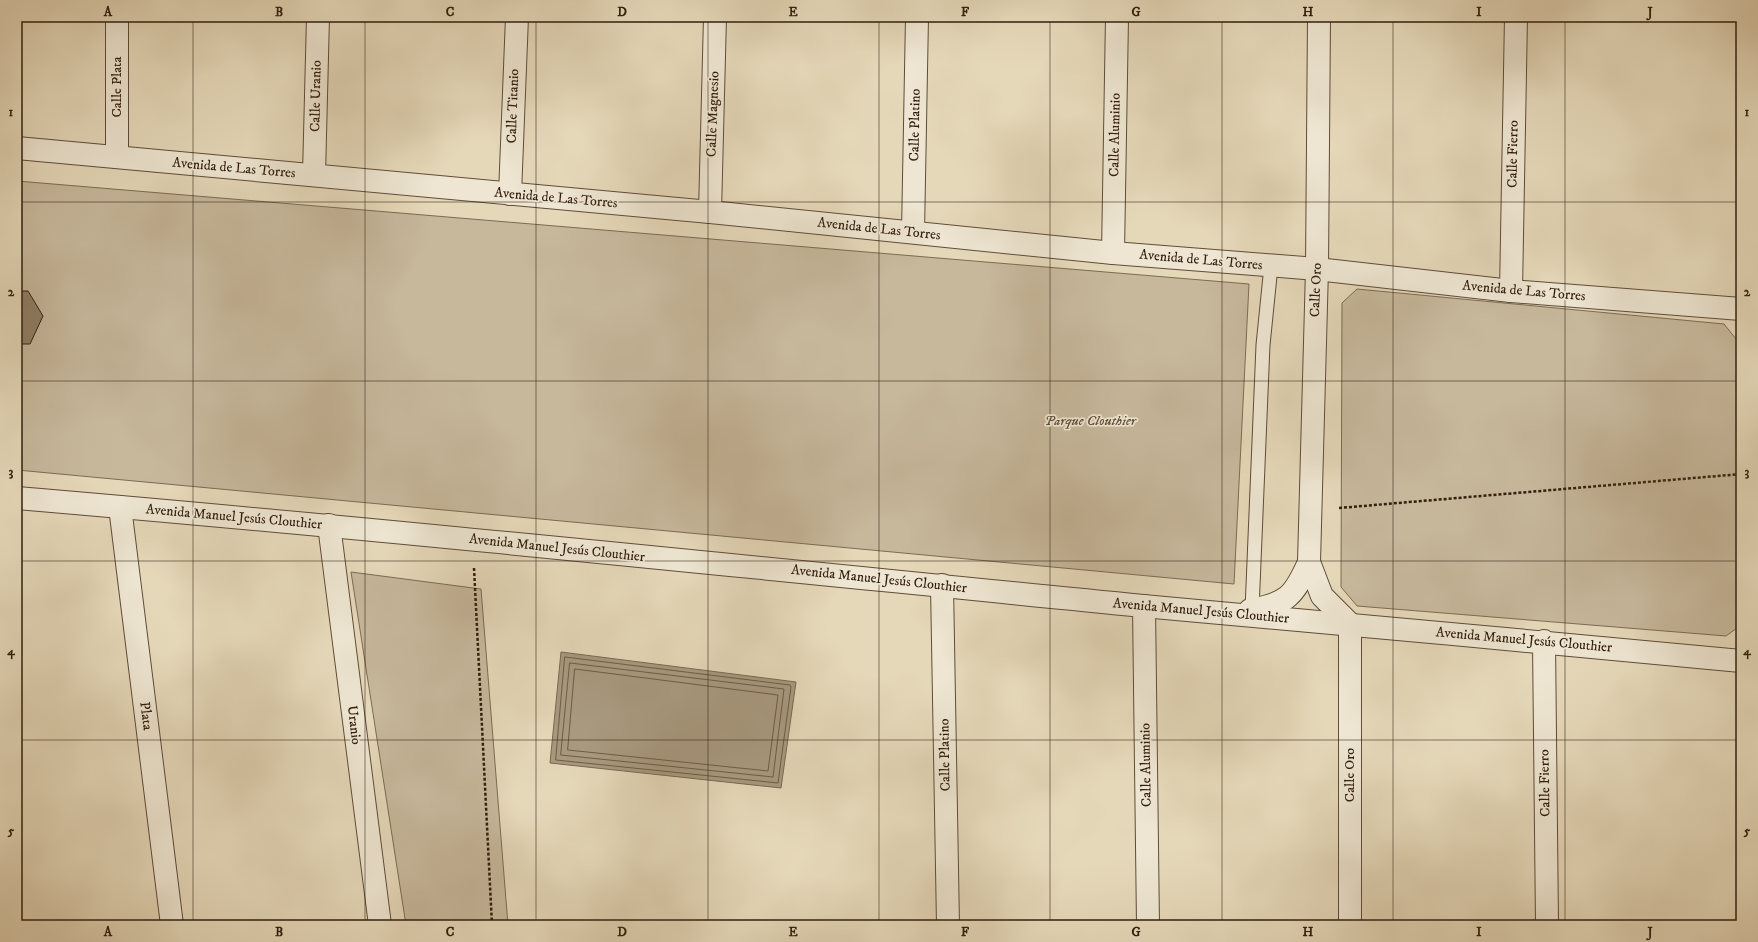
<svg xmlns="http://www.w3.org/2000/svg" width="1758" height="942" font-family="'IM FELL DW Pica',serif">
	<style>
		.green { fill: #c7b89c; stroke: #7c6b55 }
		.water { fill: #a8997f; stroke: #796852 }
		.lines { fill: none; stroke-linecap: round; stroke-linejoin: round }
		.shore { stroke: #6d5c46; stroke-width: 1 }
		.building { fill: #8f7f67; stroke: #321e0e }
		.service-casing { stroke: #5f4c39; stroke-width: 15 }
		.minor-casing { stroke: #5f4c39; stroke-width: 24 }
		.tertiary-casing { stroke: #5f4c39; stroke-width: 24 }
		.path { stroke: #321e0e; stroke-width: 2.5; stroke-dasharray: 3 2; stroke-linecap: butt }
		.service { stroke: #eee6d2; stroke-width: 13 }
		.minor { stroke: #eee6d2; stroke-width: 22 }
		.tertiary { stroke: #eee6d2; stroke-width: 22 }
		.grid { fill: none; stroke: #321e0e; stroke-width: 1; stroke-opacity: 0.55 }
		.labels { text-anchor: middle; dominant-baseline: central; stroke-width: 3.5; stroke-linejoin: round; paint-order: stroke }
		.street-label { font-size: 14px; fill: #321e0e; stroke: #eee6d2 }
		.park-label { font-size: 14px; font-style: italic; fill: #5f4c39; stroke: #eee6d2 }
		.neatline { fill: none; stroke: #321e0e; stroke-width: 1.5 }
		.grid-label { font-size: 13px; text-anchor: middle; font-weight: bold; fill: #321e0e }
	</style>
	<rect width="100%" height="100%" fill="#e5d8b9"/>
	<filter id="stains"><feTurbulence type="fractalNoise" baseFrequency=".005" numOctaves="4"/><feColorMatrix values="0 0 0 0 .2 0 0 0 0 .09 0 0 0 0 .02 0 0 0 .5 -.17"/></filter>
	<radialGradient id="worn" r=".72"><stop offset=".6" stop-color="#630" stop-opacity="0"/><stop offset="1" stop-color="#630" stop-opacity=".3"/></radialGradient>
	<g class="green">
		<path d="M17,181L1249,284L1234,584L17,470Z"/>
		<path d="M1357,289L1724,324L1740,344L1741,625L1726,636L1357,606L1341,587L1342,303Z"/>
		<path d="M351,572L481,589L508,925H406Z"/>
	</g>
	<path class="water" d="M561,652L796,682L781,788L550,763Z"/>
	<g class="lines">
		<g class="shore">
			<path d="M565,657L790,685L791,687L778,783L556,760Z"/>
			<path d="M570,663L784,689L773,777L561,755Z"/>
			<path d="M575,669L778,695L768,771L568,750Z"/>
		</g>
	</g>
	<path class="building" d="M17,291H28L43,316L30,344H17Z"/>
	<g class="lines">
		<defs>
			<path id="service" d="M1252,610L1263,345L1271,266"/>
			<g id="minor">
				<path d="M117,157V17"/>
				<path d="M314,175L318,17"/>
				<path d="M510,194L517,17"/>
				<path d="M710,212L715,17"/>
				<path d="M913,232L917,17"/>
				<path d="M1113,253L1117,17"/>
				<path d="M1511,291L1516,17"/>
				<path d="M120,507L172,925"/>
				<path d="M329,525L380,925"/>
				<path d="M942,585L948,925"/>
				<path d="M1144,606L1148,925"/>
				<path d="M1350,624V925"/>
				<path d="M1544,641L1547,925"/>
			</g>
			<g id="tertiary">
				<path d="M1319,17L1317,269L1309,562L1322,596L1350,624"/>
				<path d="M17,148L710,212L1113,253L1317,269L1511,291L1741,309"/>
				<path d="M17,498C393,530 768,569 1143,606C1342,625 1542,641 1741,661"/>
				<path d="M1250,610C1287,604 1294,596 1309,562"/>
			</g>
		</defs>
		<use href="#service" class="service-casing"/>
		<use href="#minor" class="minor-casing"/>
		<use href="#tertiary" class="tertiary-casing"/>
		<g class="path">
			<path d="M1339,508L1741,474"/>
			<path d="M474,568L492,925"/>
		</g>
		<use href="#service" class="service"/>
		<use href="#minor" class="minor"/>
		<use href="#tertiary" class="tertiary"/>
	</g>
	<path class="grid" d="M193,17V925M365,17V925M536,17V925M708,17V925M879,17V925M1050,17V925M1222,17V925M1393,17V925M1565,17V925M17,202H1741M17,381H1741M17,561H1741M17,740H1741"/>
	<g class="labels">
		<g class="street-label">
			<text transform="translate(117 87) rotate(-90)">Calle Plata</text>
			<text transform="translate(316 96) rotate(-89)">Calle Uranio</text>
			<text transform="translate(513 106) rotate(-88)">Calle Titanio</text>
			<text transform="translate(713 114) rotate(-88)">Calle Magnesio</text>
			<text transform="translate(915 125) rotate(-89)">Calle Platino</text>
			<text transform="translate(1115 135) rotate(-89)">Calle Aluminio</text>
			<text transform="translate(1513 154) rotate(-89)">Calle Fierro</text>
			<text transform="translate(234 168) rotate(5)">Avenida de Las Torres</text>
			<text transform="translate(556 198) rotate(5)">Avenida de Las Torres</text>
			<text transform="translate(879 229) rotate(6)">Avenida de Las Torres</text>
			<text transform="translate(1201 260) rotate(5)">Avenida de Las Torres</text>
			<text transform="translate(1316 290) rotate(-88)">Calle Oro</text>
			<text transform="translate(1524 291) rotate(5)">Avenida de Las Torres</text>
			<text transform="translate(234 517) rotate(5)">Avenida Manuel Jesús Clouthier</text>
			<text transform="translate(557 548) rotate(6)">Avenida Manuel Jesús Clouthier</text>
			<text transform="translate(879 579) rotate(6)">Avenida Manuel Jesús Clouthier</text>
			<text transform="translate(1201 611) rotate(5)">Avenida Manuel Jesús Clouthier</text>
			<text transform="translate(1524 640) rotate(5)">Avenida Manuel Jesús Clouthier</text>
			<text transform="translate(146 716) rotate(83)">Plata</text>
			<text transform="translate(354 725) rotate(83)">Uranio</text>
			<text transform="translate(945 755) rotate(-91)">Calle Platino</text>
			<text transform="translate(1146 765) rotate(-91)">Calle Aluminio</text>
			<text transform="translate(1350 775) rotate(-90)">Calle Oro</text>
			<text transform="translate(1545 783) rotate(-91)">Calle Fierro</text>
		</g>
		<g class="park-label">
			<text x="1090" y="421">Parque Clouthier</text>
		</g>
	</g>
	<rect width="1758" height="942" fill="none" stroke="#e5d8b9" stroke-width="44"/>
	<rect x="22" y="22" width="1714" height="898" class="neatline"/>
	<g class="grid-label">
		<text x="108" y="16">A</text>
		<text x="279" y="16">B</text>
		<text x="450" y="16">C</text>
		<text x="622" y="16">D</text>
		<text x="793" y="16">E</text>
		<text x="965" y="16">F</text>
		<text x="1136" y="16">G</text>
		<text x="1308" y="16">H</text>
		<text x="1479" y="16">I</text>
		<text x="1650" y="16">J</text>
		<text x="11" y="116">1</text>
		<text x="1747" y="116">1</text>
		<text x="11" y="296">2</text>
		<text x="1747" y="296">2</text>
		<text x="11" y="476">3</text>
		<text x="1747" y="476">3</text>
		<text x="11" y="655">4</text>
		<text x="1747" y="655">4</text>
		<text x="11" y="835">5</text>
		<text x="1747" y="835">5</text>
		<text x="108" y="936">A</text>
		<text x="279" y="936">B</text>
		<text x="450" y="936">C</text>
		<text x="622" y="936">D</text>
		<text x="793" y="936">E</text>
		<text x="965" y="936">F</text>
		<text x="1136" y="936">G</text>
		<text x="1308" y="936">H</text>
		<text x="1479" y="936">I</text>
		<text x="1650" y="936">J</text>
	</g>
	<rect width="100%" height="100%" filter="url(#stains)"/>
	<rect width="100%" height="100%" fill="url(#worn)"/>
</svg>
